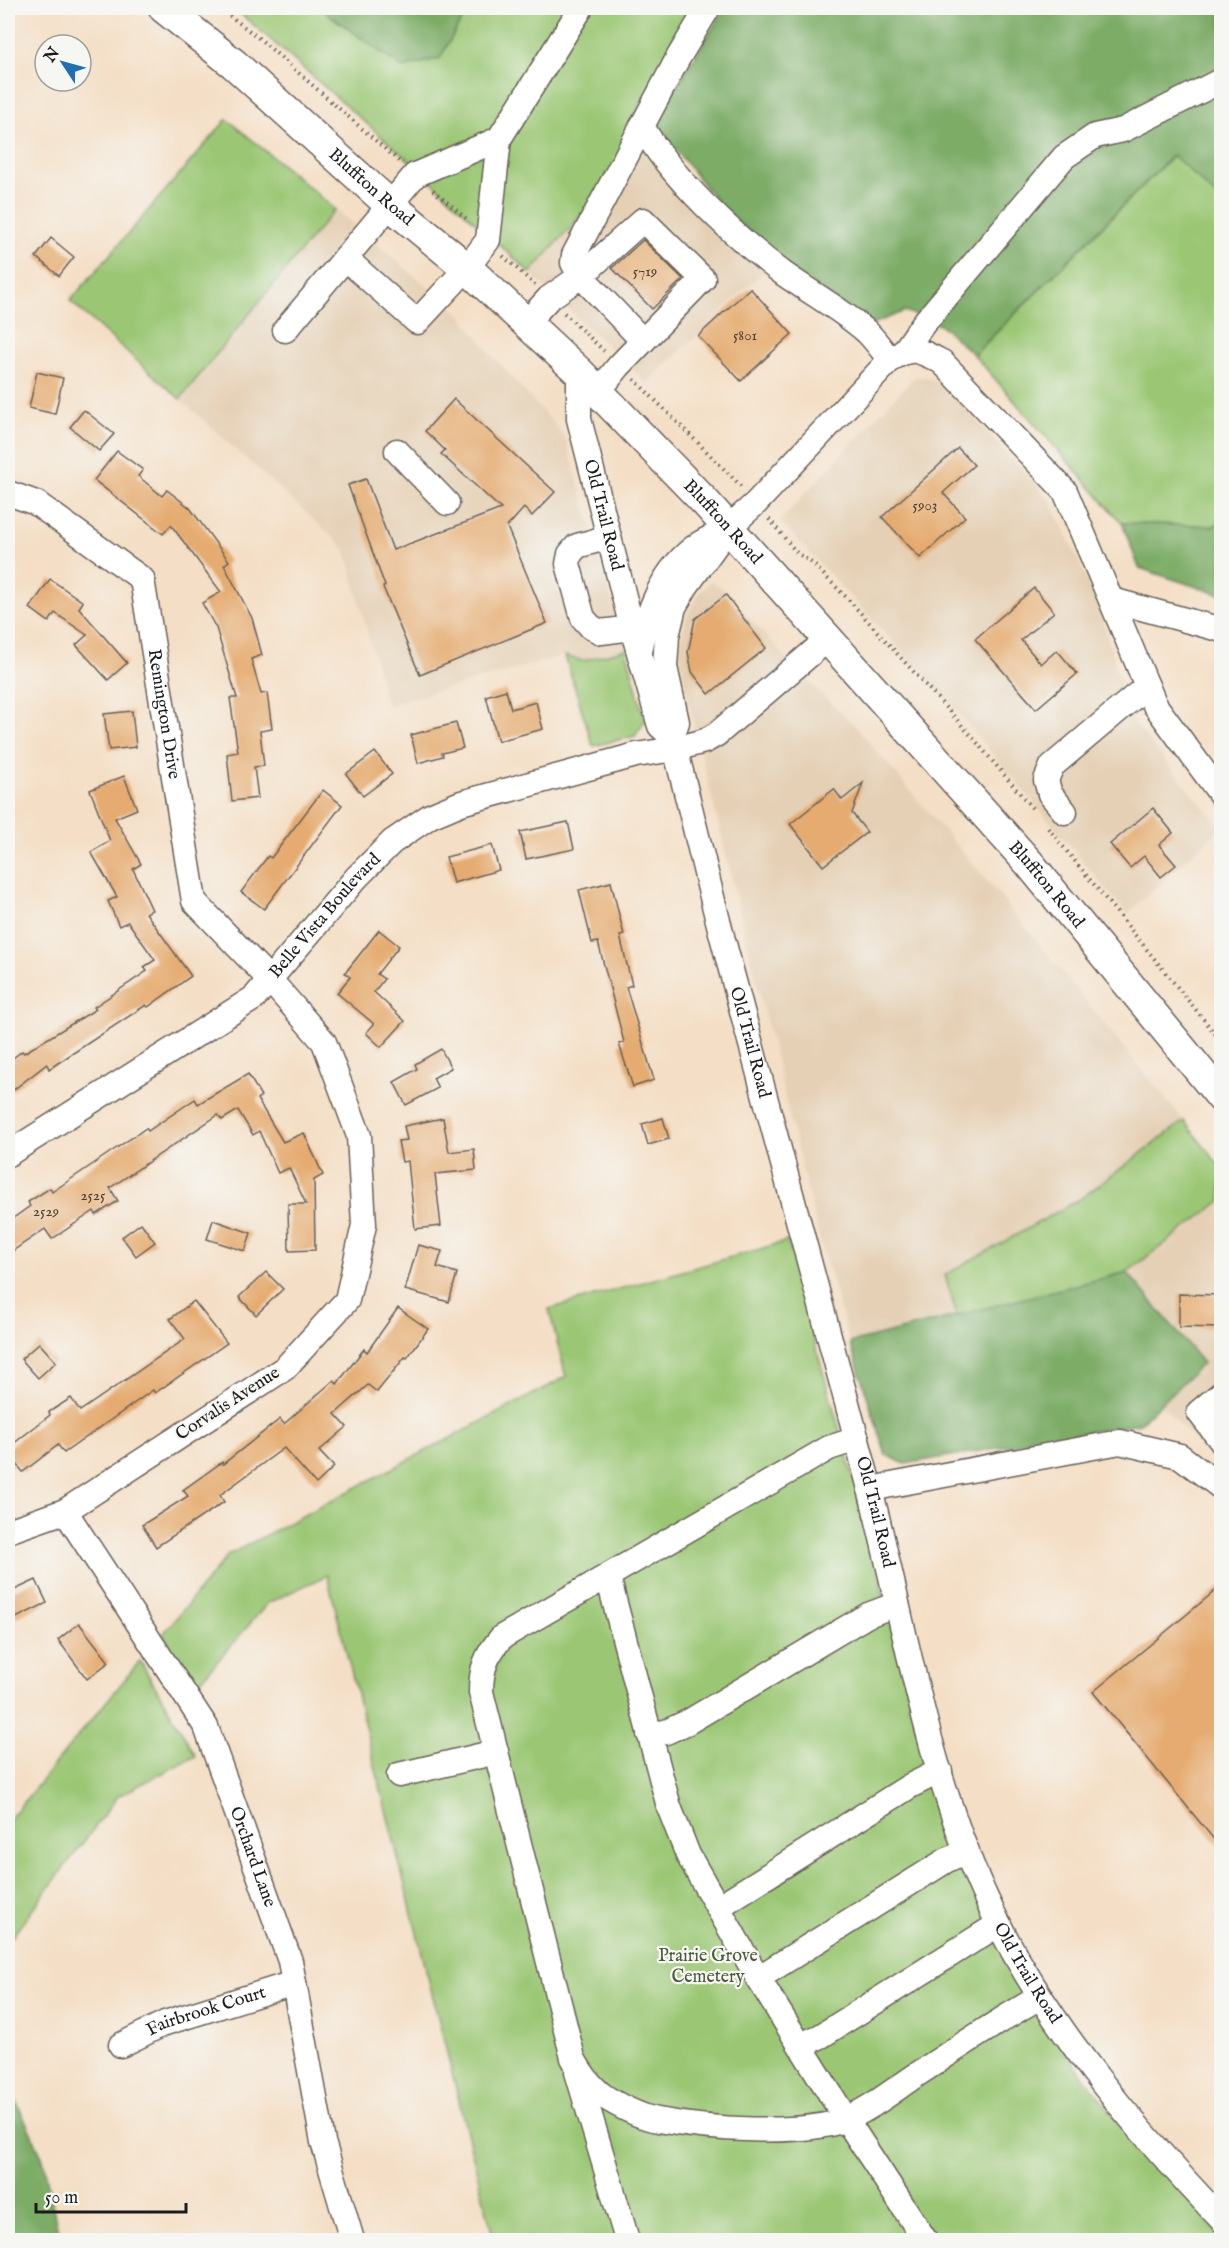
<svg xmlns="http://www.w3.org/2000/svg" width="1229" height="2248" font-family="'IM FELL English',serif">
	<style>
		.built { fill: #e5d0b5 }
		.green { fill: #9bc774; stroke: #5c7248; stroke-width: 1.5 }
		.forest { fill: #7cac66; stroke: #4c6441; stroke-width: 1.5 }
		.building { fill: #e5ab70 }
		.lines { fill: none; stroke-linecap: round; stroke-linejoin: round }
		.minor-casing { stroke: #686058; stroke-width: 27 }
		.major-casing { stroke: #686058; stroke-width: 33 }
		.path { stroke: #686058; stroke-width: 4; stroke-dasharray: 1.5 4.5; stroke-linecap: butt }
		.minor { stroke: #fff; stroke-width: 24 }
		.major { stroke: #fff; stroke-width: 30 }
		.labels { text-anchor: middle; dominant-baseline: central; stroke-width: 4.5; stroke-linejoin: round; paint-order: stroke }
		.number-label { font-size: 15px; fill: #4e4031 }
		.street-label { font-size: 18px; fill: #1c1c1c; stroke: #f6f6f2 }
		.park-label { font-size: 18px; fill: #48583b; stroke: #f6f6f2 }
	</style>
	<rect width="100%" height="100%" fill="#f6f6f2"/>
	<filter id="ink" filterUnits="userSpaceOnUse"><feTurbulence type="fractalNoise" baseFrequency=".0167" numOctaves="2"/><feDisplacementMap in="SourceGraphic" scale="12" xChannelSelector="R" yChannelSelector="G"/><feConvolveMatrix kernelMatrix="1 2 1 2 8 2 1 2 1" color-interpolation-filters="sRGB"/></filter>
	<filter id="wash" filterUnits="userSpaceOnUse"><feTurbulence type="fractalNoise" baseFrequency=".008" numOctaves="4" result="noise"/><feDisplacementMap in="SourceGraphic" scale="24" xChannelSelector="R" yChannelSelector="G"/><feGaussianBlur stdDeviation="1.35" result="paint"/><feColorMatrix in="noise" values="0 0 0 0 0 0 0 0 0 0 0 0 0 0 0 0 0 1.4 0 .05"/><feComposite in="paint" operator="in"/></filter>
	<g filter="url(#wash)">
		<rect width="100%" height="100%" fill="#f4dfc6"/>
		<g class="built">
			<path d="M643,146L767,268L647,383L530,273Z"/>
			<path d="M335,209L462,316L490,353L557,427L566,440L626,649L583,661L564,656L387,705L345,548L180,399Z"/>
			<path d="M925,377L941,382L1050,500L1100,607L1130,718L1221,828L1127,914L950,703L780,521L913,378Z"/>
			<path d="M710,581L719,586L808,681L856,727L993,888L1184,1121L1080,1199L945,1275L957,1316L850,1343L818,1233L688,700L679,649L686,618L699,593Z"/>
			<path d="M1221,1201V1468L1160,1403L1203,1363L1127,1272Z"/>
		</g>
		<g class="green">
			<path d="M234,8H320L403,68L440,58L468,8H689L627,131L643,146L530,273L414,165Z"/>
			<path d="M227,119L335,209L180,399L70,301Z"/>
			<path d="M1174,155L1221,201V522L1214,526L1122,523L974,355Z"/>
			<path d="M626,649L645,721L635,736L593,746L565,656L583,661Z"/>
			<path d="M1184,1121L1221,1168V1201L1127,1272L957,1316L945,1275L1080,1199Z"/>
			<path d="M788,1241L813,1337L861,1505L923,1750L1067,2054C1113,2119 1167,2178 1221,2236V2240H494L327,1575L268,1603L195,1687L163,1634L228,1555L566,1377L549,1309Z"/>
			<path d="M140,1661L196,1756L118,1796L8,1942V1821Z"/>
		</g>
		<g class="forest">
			<path d="M320,8H468L440,58L403,68Z"/>
			<path d="M729,8H802L807,10L854,8H1221V201L1173,155L974,355L942,326L905,311L873,324L805,281L723,209L654,123L718,19Z"/>
			<path d="M1221,522V595L1139,568L1122,523L1214,526Z"/>
			<path d="M1127,1272L1203,1363L1140,1423L905,1464L886,1455L850,1343Z"/>
			<path d="M8,2084L42,2156L60,2240H8Z"/>
		</g>
		<g id="blocks">
			<g class="building">
				<path d="M51,238L74,257L59,276L36,257Z"/>
				<path d="M643,240L683,279L652,309L612,268Z"/>
				<path d="M750,288L792,334L741,381L698,336Z"/>
				<path d="M37,372L63,378L55,414L29,408Z"/>
				<path d="M454,399L555,492L532,516L524,508L507,527L547,623L420,675L383,587L385,586L348,485L366,479L393,550L501,509L441,454L445,450L425,431Z"/>
				<path d="M84,410L114,434L99,451L70,427Z"/>
				<path d="M958,448L974,465L943,493L965,517L920,558L882,517Z"/>
				<path d="M117,451L143,470L138,476L162,496L167,490L190,508L229,561L224,565L252,618L262,655L251,659L261,694L267,693L272,729L260,731L264,766L254,767L258,798L232,801L227,754L238,752L230,698H237L216,628L202,603L221,592L171,525L163,534L94,480Z"/>
				<path d="M50,579L83,602L79,608L127,663L108,680L76,645L87,635L55,613L49,622L30,608Z"/>
				<path d="M1034,588L1054,612L1021,640L1041,664L1057,650L1077,674L1036,709L975,639Z"/>
				<path d="M726,595L766,648L709,694L692,672L688,652L695,619Z"/>
				<path d="M506,690L511,709L536,702L543,729L498,741L486,696Z"/>
				<path d="M132,711L136,747L109,750L104,714Z"/>
				<path d="M456,723L463,748L442,753L443,756L418,763L411,735Z"/>
				<path d="M375,752L392,774L363,796L346,774Z"/>
				<path d="M124,776L137,809L115,818L141,864L133,869L152,910L146,913L191,976L148,1007L146,1005L49,1069L47,1064L8,1094V1062L22,1051L24,1053L96,1009L94,1007L147,971L144,967L155,960L128,922L119,926L108,901L117,897L91,852L110,841L90,790Z"/>
				<path d="M863,783L852,813L867,832L823,866L790,824L834,789L842,800Z"/>
				<path d="M323,790L342,805L264,909L241,892L268,856L271,858Z"/>
				<path d="M1153,808L1173,833L1159,845L1176,865L1161,877L1144,856L1130,868L1110,844Z"/>
				<path d="M568,822L574,849L526,859L520,832Z"/>
				<path d="M492,845L499,870L453,883L446,857Z"/>
				<path d="M611,882L624,935L620,936L632,985L626,987L654,1080L633,1087L619,1044L624,1042L598,942L592,943L579,890Z"/>
				<path d="M379,930L399,946L377,974L384,979L374,992L405,1021L381,1047L366,1033L374,1024L337,993L350,977L345,973Z"/>
				<path d="M441,1049L451,1068L433,1078L438,1088L406,1105L394,1082L417,1069L415,1064Z"/>
				<path d="M248,1074L261,1096L257,1099L283,1142L304,1133L323,1175L314,1180L315,1250L289,1251L288,1204H306L289,1168L278,1173L259,1131L253,1135L238,1110L222,1120L218,1115L110,1188L118,1201L96,1215L94,1211L52,1239L45,1229L8,1254V1222L30,1206L28,1202L50,1188L52,1192L146,1128L148,1131L195,1099L198,1104Z"/>
				<path d="M443,1118L449,1152L474,1149L476,1170L435,1174L441,1226L415,1229L408,1161L402,1162L398,1141L407,1140L404,1126Z"/>
				<path d="M663,1118L669,1139L648,1145L642,1124Z"/>
				<path d="M213,1220L251,1233L245,1251L207,1239Z"/>
				<path d="M141,1223L155,1242L136,1256L122,1237Z"/>
				<path d="M418,1245L442,1251L437,1267L457,1273L449,1302L405,1290Z"/>
				<path d="M266,1272L283,1289L256,1315L239,1297Z"/>
				<path d="M1179,1294L1221,1295V1328L1179,1327Z"/>
				<path d="M194,1301L227,1343L155,1393L153,1390L64,1453L58,1445L23,1472L15,1462L8,1469V1448L50,1415L49,1412L71,1398L80,1411L185,1339L170,1319Z"/>
				<path d="M398,1308L428,1329L407,1358L405,1357L377,1392L368,1385L335,1414L347,1427L319,1451L334,1467L316,1484L284,1448L220,1495L224,1502L156,1547L142,1525L188,1496L183,1490L222,1462L223,1464L280,1419L284,1424L334,1380L337,1384L364,1349L367,1352Z"/>
				<path d="M39,1343L56,1362L38,1378L21,1359Z"/>
				<path d="M36,1580L47,1603L16,1618L8,1600V1593Z"/>
				<path d="M1221,1586V1848L1093,1692Z"/>
				<path d="M79,1623L109,1662L87,1679L58,1640Z"/>
			</g>
		</g>
	</g>
	<g filter="url(#ink)">
		<use href="#blocks" fill-opacity="0" stroke="#686058" stroke-width="1.5"/>
		<g class="lines">
			<defs>
				<g id="minor">
					<path d="M642,126C670,177 737,239 784,274C811,293 842,310 867,332C875,340 883,351 890,360"/>
					<path d="M345,258L417,322L467,268L488,240L499,139"/>
					<path d="M526,323L549,298L581,276L643,220L703,279L619,366L598,392"/>
					<path d="M285,330L415,175L499,139L581,8"/>
					<path d="M643,341L581,276L573,263L574,255L678,58L708,8"/>
					<path d="M905,350L923,324L1064,157L1095,136L1123,130L1222,80"/>
					<path id="s1" d="M579,372V419L632,628L660,726L672,737C690,804 705,872 723,940C770,1122 822,1303 869,1485C907,1632 929,1788 999,1925C1055,2035 1137,2130 1222,2220"/>
					<path d="M397,451L447,503"/>
					<path id="s2" d="M8,493L36,503L142,579L194,901L270,980L324,1042L359,1136L364,1225L347,1300L285,1368L65,1511L8,1531"/>
					<path d="M609,537L577,546L570,554L568,564L583,618L591,627L601,632L632,628"/>
					<path d="M1112,600L1222,630"/>
					<path d="M640,652C646,612 664,567 699,544C707,539 716,535 724,531"/>
					<path d="M672,737L677,722L665,667L667,636L674,607L687,585L728,528L756,503L890,360C912,345 919,350 942,362L1065,491L1155,705L1222,796"/>
					<path d="M1065,812L1050,794L1046,780L1052,766L1147,686"/>
					<path id="s3" d="M8,1154L254,998L356,878L392,842L430,816L461,803L636,755L675,749L705,741L717,734L828,639"/>
					<path d="M1222,1393L1199,1412L1222,1442"/>
					<path d="M857,1439L829,1448L502,1637C486,1655 481,1669 481,1692L573,2058C582,2075 592,2089 608,2099C623,2108 641,2117 658,2120C706,2129 799,2136 844,2120C871,2109 896,2088 921,2072C960,2046 999,2020 1040,1997"/>
					<path d="M870,1489L1120,1442L1180,1456L1222,1488"/>
					<path id="s4" d="M65,1511L206,1727L290,1961L323,2142L352,2240"/>
					<path d="M608,1577L669,1807L688,1855L758,1978L846,2119L925,2240"/>
					<path d="M649,1734L666,1732L688,1722L868,1615L897,1604"/>
					<path d="M399,1775L496,1752"/>
					<path d="M718,1907L910,1786L940,1771"/>
					<path d="M758,1978L947,1860L967,1851"/>
					<path id="s5" d="M121,2045L165,2023L294,1983"/>
					<path d="M801,2045L821,2036L999,1924"/>
					<path d="M577,2072L627,2240"/>
				</g>
				<g id="major">
					<path id="s6" d="M164,8L234,64L389,204L467,268L579,372L706,503L1029,863L1222,1098"/>
				</g>
			</defs>
			<use href="#minor" class="minor-casing"/>
			<use href="#major" class="major-casing"/>
			<g class="path">
				<path d="M220,8L261,40L400,162"/>
				<path d="M433,190L468,220"/>
				<path d="M503,256L535,285"/>
				<path d="M564,313L604,351"/>
				<path d="M634,379L743,488"/>
				<path d="M769,519L797,553L812,563L848,599L974,739L1032,808"/>
				<path d="M1048,828L1222,1042"/>
			</g>
			<use href="#minor" class="minor"/>
			<use href="#major" class="major"/>
		</g>
	</g>
	<g class="labels">
		<g class="number-label">
			<text x="645" y="271">5719</text>
			<text x="745" y="335">5801</text>
			<text x="925" y="505">5903</text>
			<text x="93" y="1195">2525</text>
			<text x="46" y="1211">2529</text>
		</g>
		<g class="street-label">
			<text stroke="none"><textPath href="#s6" startOffset="274">Bluffton Road</textPath></text>
			<text stroke="none"><textPath href="#s1" startOffset="146">Old Trail Road</textPath></text>
			<text stroke="none"><textPath href="#s6" startOffset="760">Bluffton Road</textPath></text>
			<text stroke="none"><textPath href="#s2" startOffset="297">Remington Drive</textPath></text>
			<text stroke="none"><textPath href="#s6" startOffset="1246">Bluffton Road</textPath></text>
			<text stroke="none"><textPath href="#s3" startOffset="400">Belle Vista Boulevard</textPath></text>
			<text stroke="none"><textPath href="#s1" startOffset="696">Old Trail Road</textPath></text>
			<text transform="translate(228 1404) rotate(-33)">Corvalis Avenue</text>
			<text stroke="none"><textPath href="#s1" startOffset="1182">Old Trail Road</textPath></text>
			<text stroke="none"><textPath href="#s4" startOffset="396">Orchard Lane</textPath></text>
			<text stroke="none"><textPath href="#s1" startOffset="1670">Old Trail Road</textPath></text>
			<text stroke="none"><textPath href="#s5" startOffset="92">Fairbrook Court</textPath></text>
		</g>
		<g class="park-label">
			<text x="708" y="1956">Prairie Grove<tspan x="708" dy="21">Cemetery</tspan></text>
		</g>
	</g>
	<rect width="1229" height="2248" fill="none" stroke="#f6f6f2" stroke-width="30"/>
	<g transform="translate(63 63) rotate(306)"><circle r="28" fill="#f6f6f2" stroke="#9f9f9c" stroke-width="1.5"/>
	<path d="M0-4.5L10 22L0 15L-10 22Z" fill="#1f6fb2"/>
	<text y="-9" font-size="16" font-weight="bold" text-anchor="middle" fill="#1c1c1c">N</text>
	</g>
	<path d="M36 2203v9h150v-9" fill="none" stroke="#1c1c1c" stroke-width="3"/>
	<text x="45" y="2203" font-size="18" fill="#1c1c1c" stroke="#f6f6f2" stroke-width="4.5" paint-order="stroke">50 m</text>
</svg>
